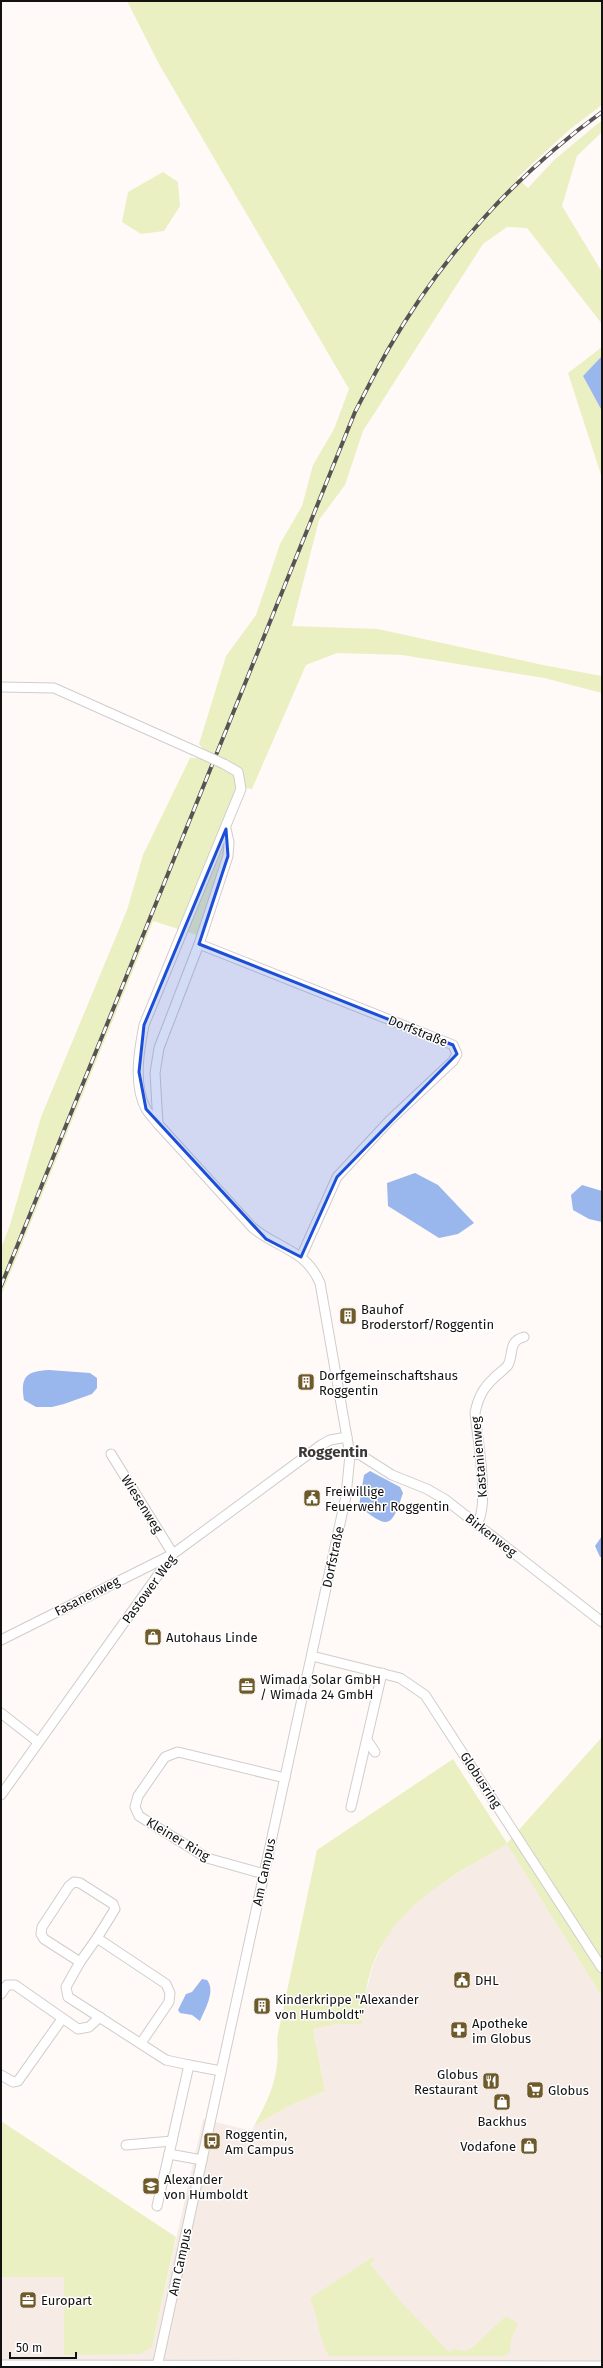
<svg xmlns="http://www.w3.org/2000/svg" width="603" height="2368" font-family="'Fira Sans',sans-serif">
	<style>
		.built { fill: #f6ebe5 }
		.green { fill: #ebf0c2 }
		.water { fill: #99b6ed }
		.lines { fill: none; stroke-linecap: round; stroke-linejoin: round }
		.minor-casing { stroke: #d1cdcb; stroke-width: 11 }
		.minor { stroke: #fff; stroke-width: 9 }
		.rail-casing { stroke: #575453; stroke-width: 4 }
		.rail { stroke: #fff; stroke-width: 2.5; stroke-dasharray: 8; stroke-linecap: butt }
		.minor-bridge-casing { stroke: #d1cdcb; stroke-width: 11; stroke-linecap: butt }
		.minor-bridge { stroke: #fff; stroke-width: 9 }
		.marked { fill: #1d4ed8; fill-opacity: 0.2; stroke: #1d4ed8; stroke-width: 3; stroke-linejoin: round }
		.labels { text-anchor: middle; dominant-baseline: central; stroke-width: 3; stroke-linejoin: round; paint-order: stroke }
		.street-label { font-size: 13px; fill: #131111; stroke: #fff }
		.poi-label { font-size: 13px; fill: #131111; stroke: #fff; text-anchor: start }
		.quarter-label { font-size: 15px; font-weight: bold; fill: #3b3736; stroke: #fff }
	</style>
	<rect width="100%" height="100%" fill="#fffaf8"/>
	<path class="built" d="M507,1843L602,1997V2367H1V2277H64L152,2347L203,2119L252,2131L254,2126L291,2105L325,2091L313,2029L337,2024H362L365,1996L373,1965L386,1937L406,1912L431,1890Z"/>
	<g class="green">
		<path d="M127,1H602V105L569,130L517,178L528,188L554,160L602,120V132L577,156L562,206L602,272V324L527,228L507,227L483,244L363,431L345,485L319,520L292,626L378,629L543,665L602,676V693L544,678L402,655L337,653L306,665L252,789L236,786L219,840L227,845L200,936L153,921L1,1296V1248L10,1225L41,1117L127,910L143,855L190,758H200L204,750L199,744L226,656L256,615L280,544L302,506L313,465L334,429L349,389L159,64Z"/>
		<path d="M163,172L178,182L180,206L164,231L141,234L122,222L128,192Z"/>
		<path d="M602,347V356L583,376L602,411V478L568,373Z"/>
		<path d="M602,1737V1997L507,1844C453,1876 398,1902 373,1964C366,1983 364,2004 362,2024H337L313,2029L325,2091L291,2105L254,2126C271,2095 280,2075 277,2038L317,1850L453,1759L507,1843Z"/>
		<path d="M1,2121L176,2237L152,2347L140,2354L64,2355V2277H1Z"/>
		<path d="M373,2257L375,2260L370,2264L401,2302L449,2352L453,2349L463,2351L471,2349L506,2316L518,2324L511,2339L510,2352L505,2356H329C319,2341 318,2316 310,2298Z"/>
	</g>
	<g class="water">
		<path d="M602,356V411L583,376Z"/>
		<path d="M415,1173L438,1185L474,1223L458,1234L439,1238L388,1206L387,1183Z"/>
		<path d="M582,1185L602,1191V1222L589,1219L573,1210L571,1195Z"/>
		<path d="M49,1370L90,1373L97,1378V1388L92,1394L64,1404L52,1407H36L24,1400C20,1377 26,1371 49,1370Z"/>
		<path d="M370,1471L400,1487L403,1493C391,1528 389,1530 359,1506L364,1475Z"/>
		<path d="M602,1536V1557H600L595,1546Z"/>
		<path d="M202,1979L207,1980C216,1991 205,2009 200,2021L192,2015L180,2013L178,2010L186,1994L192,1992Z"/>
	</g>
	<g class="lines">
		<defs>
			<g id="minor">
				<path d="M1,687L54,688L202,754"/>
				<path d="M199,944L453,1045L457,1054L453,1061L389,1121L337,1177L301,1257"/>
				<path d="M158,1124L155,1073L159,1048L199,944L228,856L229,842L226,829"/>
				<path d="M350,1455L359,1454L392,1475L427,1489L446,1500L602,1622"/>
				<path d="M477,1523C490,1507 477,1436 475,1413C478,1398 483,1388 494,1378C499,1373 504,1370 508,1365C514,1353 508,1341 524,1337"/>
				<path d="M1,1640L173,1554L111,1454"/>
				<path d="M312,1656L400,1678L425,1695L602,1968"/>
				<path d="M1,1713L38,1742"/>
				<path d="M367,1740L375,1752"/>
				<path d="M1,1795L173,1554L321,1445L330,1440L347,1437"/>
				<path d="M351,1807L382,1673"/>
				<path d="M264,1874L207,1858L139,1816L135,1807L138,1796L165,1757L178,1752L285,1778"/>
				<path d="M80,1962L44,1939L41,1934L42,1927L69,1886L74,1882L80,1883L113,1904L115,1909L97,1938"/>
				<path d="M1,1994L7,1985H15L78,2029L89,2027L100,2017"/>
				<path d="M141,2043L169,2002L170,1993L166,1984L97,1938L80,1962L66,1987L68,1997L166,2060L189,2065L169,2154L202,2160"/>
				<path d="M189,2065L221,2071"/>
				<path d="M1,2075L13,2082L18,2081L62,2019"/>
				<path d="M126,2145L172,2141"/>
				<path d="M157,2206L169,2154"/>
				<path d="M1,2365L602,2366"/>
				<path d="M157,2367L346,1496L350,1455L320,1283C306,1250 279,1249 253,1228L158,1124C154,1119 149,1114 146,1109C133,1085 139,1050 144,1025L241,789L238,772L224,764"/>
			</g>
		</defs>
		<use href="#minor" class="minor-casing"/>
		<use href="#minor" class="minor"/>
		<defs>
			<path id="rail" d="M1,1286L355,412C366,391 377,369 389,348C442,256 516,174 602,112"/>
		</defs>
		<use href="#rail" class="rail-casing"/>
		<use href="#rail" class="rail"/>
		<defs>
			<path id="minor-bridge" d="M202,754L224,764"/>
		</defs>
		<use href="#minor-bridge" class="minor-bridge-casing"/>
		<use href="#minor-bridge" class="minor-bridge"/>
	</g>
	<path class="marked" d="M226,829L228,856L199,944L453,1045L457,1054L337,1177L301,1257L266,1239L146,1109L139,1072L144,1025Z"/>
	<defs>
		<symbol id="building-square" viewBox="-11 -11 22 22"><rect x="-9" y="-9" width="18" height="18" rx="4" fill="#6f5a29" stroke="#fff"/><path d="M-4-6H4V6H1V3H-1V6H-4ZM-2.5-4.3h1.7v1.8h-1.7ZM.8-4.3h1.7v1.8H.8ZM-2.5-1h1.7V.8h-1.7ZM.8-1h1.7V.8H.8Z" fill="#fff"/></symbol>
		<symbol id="civic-square" viewBox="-11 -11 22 22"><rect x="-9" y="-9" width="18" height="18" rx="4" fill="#6f5a29" stroke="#fff"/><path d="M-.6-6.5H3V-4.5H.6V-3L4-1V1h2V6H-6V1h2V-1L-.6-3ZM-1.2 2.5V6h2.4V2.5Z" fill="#fff"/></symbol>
		<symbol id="shop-square" viewBox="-11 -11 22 22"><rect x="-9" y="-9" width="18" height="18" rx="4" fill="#6f5a29" stroke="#fff"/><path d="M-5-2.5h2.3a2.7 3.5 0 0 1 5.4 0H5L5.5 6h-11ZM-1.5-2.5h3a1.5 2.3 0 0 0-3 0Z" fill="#fff"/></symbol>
		<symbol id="office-square" viewBox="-11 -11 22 22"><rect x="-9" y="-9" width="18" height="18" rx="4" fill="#6f5a29" stroke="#fff"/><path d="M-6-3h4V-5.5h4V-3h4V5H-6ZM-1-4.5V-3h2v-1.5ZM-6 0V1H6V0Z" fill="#fff"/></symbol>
		<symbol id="pharmacy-square" viewBox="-11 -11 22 22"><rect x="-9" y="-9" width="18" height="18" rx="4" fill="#6f5a29" stroke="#fff"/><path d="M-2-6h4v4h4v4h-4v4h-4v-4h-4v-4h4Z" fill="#fff"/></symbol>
		<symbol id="restaurant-square" viewBox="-11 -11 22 22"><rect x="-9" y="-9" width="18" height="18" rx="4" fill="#6f5a29" stroke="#fff"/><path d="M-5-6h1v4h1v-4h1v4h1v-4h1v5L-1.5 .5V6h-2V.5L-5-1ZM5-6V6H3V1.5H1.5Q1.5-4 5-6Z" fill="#fff"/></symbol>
		<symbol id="supermarket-square" viewBox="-11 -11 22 22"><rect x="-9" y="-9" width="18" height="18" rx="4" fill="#6f5a29" stroke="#fff"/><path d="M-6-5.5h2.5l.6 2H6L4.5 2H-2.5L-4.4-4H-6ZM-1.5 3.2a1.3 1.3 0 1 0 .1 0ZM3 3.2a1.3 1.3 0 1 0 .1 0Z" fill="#fff"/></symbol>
		<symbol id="bus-square" viewBox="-11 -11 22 22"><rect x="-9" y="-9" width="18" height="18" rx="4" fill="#6f5a29" stroke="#fff"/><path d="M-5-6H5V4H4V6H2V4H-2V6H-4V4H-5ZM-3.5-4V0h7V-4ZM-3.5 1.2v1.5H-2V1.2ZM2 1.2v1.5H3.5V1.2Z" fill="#fff"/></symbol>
		<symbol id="school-square" viewBox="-11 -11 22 22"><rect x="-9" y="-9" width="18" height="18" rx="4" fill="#6f5a29" stroke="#fff"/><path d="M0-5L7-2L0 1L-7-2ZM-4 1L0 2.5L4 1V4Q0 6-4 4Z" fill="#fff"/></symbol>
	</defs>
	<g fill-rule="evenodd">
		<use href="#building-square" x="338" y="1306" width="20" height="20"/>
		<use href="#building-square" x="296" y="1372" width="20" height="20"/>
		<use href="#civic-square" x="302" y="1488" width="20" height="20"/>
		<use href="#shop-square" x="143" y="1627" width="20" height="20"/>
		<use href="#office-square" x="237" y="1676" width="20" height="20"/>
		<use href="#civic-square" x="452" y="1970" width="20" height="20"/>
		<use href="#building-square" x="252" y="1996" width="20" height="20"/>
		<use href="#pharmacy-square" x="449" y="2020" width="20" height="20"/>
		<use href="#restaurant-square" x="481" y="2071" width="20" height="20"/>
		<use href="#supermarket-square" x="525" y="2080" width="20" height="20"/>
		<use href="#shop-square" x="492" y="2092" width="20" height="20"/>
		<use href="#bus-square" x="202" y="2131" width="20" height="20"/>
		<use href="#shop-square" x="519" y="2136" width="20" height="20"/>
		<use href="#school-square" x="141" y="2176" width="20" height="20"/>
		<use href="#office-square" x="18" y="2290" width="20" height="20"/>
	</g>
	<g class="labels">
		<g class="street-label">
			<text transform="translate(418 1031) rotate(22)">Dorfstraße</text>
			<text transform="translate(479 1457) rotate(-95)">Kastanienweg</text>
			<text transform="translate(142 1504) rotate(58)">Wiesenweg</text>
			<text transform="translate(491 1535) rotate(38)">Birkenweg</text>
			<text transform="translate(333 1557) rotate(-78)">Dorfstraße</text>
			<text transform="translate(149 1589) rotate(-54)">Pastower Weg</text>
			<text transform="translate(87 1596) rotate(-27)">Fasanenweg</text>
			<text transform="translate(481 1780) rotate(57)">Globusring</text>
			<text transform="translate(178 1839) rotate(31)">Kleiner Ring</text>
			<text transform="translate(264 1872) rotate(-78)">Am Campus</text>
			<text transform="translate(180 2262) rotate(-78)">Am Campus</text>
		</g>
		<g class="poi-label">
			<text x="361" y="1309">Bauhof<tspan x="361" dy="15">Broderstorf/Roggentin</tspan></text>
			<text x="319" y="1375">Dorfgemeinschaftshaus<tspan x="319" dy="15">Roggentin</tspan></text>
			<text x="325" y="1491">Freiwillige<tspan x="325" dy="15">Feuerwehr Roggentin</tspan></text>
			<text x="166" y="1637">Autohaus Linde</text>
			<text x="260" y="1679">Wimada Solar GmbH<tspan x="260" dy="15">/ Wimada 24 GmbH</tspan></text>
			<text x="475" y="1980">DHL</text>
			<text x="275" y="1999">Kinderkrippe "Alexander<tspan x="275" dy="15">von Humboldt"</tspan></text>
			<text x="472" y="2023">Apotheke<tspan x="472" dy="15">im Globus</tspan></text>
			<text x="478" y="2074" text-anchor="end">Globus<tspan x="478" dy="15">Restaurant</tspan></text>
			<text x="548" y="2090">Globus</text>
			<text x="502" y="2121" text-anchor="middle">Backhus</text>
			<text x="225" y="2134">Roggentin,<tspan x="225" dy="15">Am Campus</tspan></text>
			<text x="516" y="2146" text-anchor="end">Vodafone</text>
			<text x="164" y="2179">Alexander<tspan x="164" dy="15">von Humboldt</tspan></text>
			<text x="41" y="2300">Europart</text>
		</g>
		<g class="quarter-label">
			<text x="333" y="1452">Roggentin</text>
		</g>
	</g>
	<rect width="603" height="2368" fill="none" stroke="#131111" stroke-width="4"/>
	<path d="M10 2352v6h66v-6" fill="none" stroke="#131111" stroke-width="2"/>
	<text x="16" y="2352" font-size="12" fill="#131111" stroke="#ffffff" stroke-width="3" paint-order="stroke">50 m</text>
</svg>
